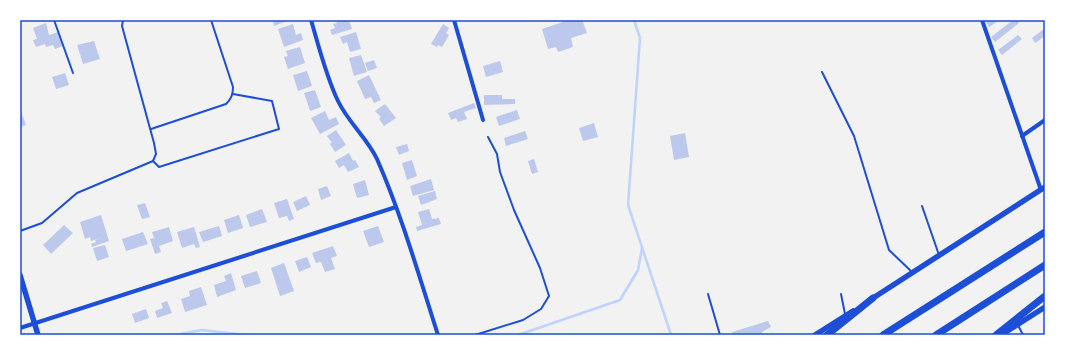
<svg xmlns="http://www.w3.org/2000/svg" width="1065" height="355" font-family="'Source Sans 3',sans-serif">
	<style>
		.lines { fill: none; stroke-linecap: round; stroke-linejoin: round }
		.stream { stroke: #bfd3fe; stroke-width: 2.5 }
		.building { fill: #bdc9ec }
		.service { stroke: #1d4ed8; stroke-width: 2 }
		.minor { stroke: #1d4ed8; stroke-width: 4 }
		.secondary { stroke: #1d4ed8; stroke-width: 5.5 }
		.motorway { stroke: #1d4ed8; stroke-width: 7 }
		.neatline { fill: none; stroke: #1d4ed8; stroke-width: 1.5 }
	</style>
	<rect width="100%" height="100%" fill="#f2f2f2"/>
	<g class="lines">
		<g class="stream">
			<path d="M634,20L640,38L628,205L671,335"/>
			<path d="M175,335L202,330L246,335"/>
			<path d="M518,335L620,300L638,270L642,248"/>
		</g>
	</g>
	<g class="building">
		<path d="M273,20H290L274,26Z"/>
		<path d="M336,20H349L352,29L332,35L330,30L335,28L333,24L337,23Z"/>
		<path d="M569,20H582L587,33L571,38L573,47L558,52L556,47L548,49L542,29Z"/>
		<path d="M988,20H1000L989,27L986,22Z"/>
		<path d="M1013,20H1017L1019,23L995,42L991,37Z"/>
		<path d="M46,23L49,35L58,32L63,46L55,49L53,45L46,47L45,44L36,47L33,40L37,39L33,28Z"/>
		<path d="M293,24L296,35L301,33L303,40L284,47L278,29Z"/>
		<path d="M443,24L449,28L446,33L449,35L442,47L438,45L437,47L431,44Z"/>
		<path d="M1045,28V36L1035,43L1032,38Z"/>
		<path d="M356,32L361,49L350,52L347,42L343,44L340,37Z"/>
		<path d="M1018,35L1022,39L1002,55L998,50Z"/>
		<path d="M94,41L100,59L83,64L77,45Z"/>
		<path d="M300,47L305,63L288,69L284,57L288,56L286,51Z"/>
		<path d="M361,55L367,72L354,76L349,58Z"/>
		<path d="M374,60L377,68L368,71L365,63Z"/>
		<path d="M500,61L503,72L486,77L483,66Z"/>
		<path d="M307,71L312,86L298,91L293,75Z"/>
		<path d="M65,73L69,85L56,89L52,77Z"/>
		<path d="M369,75L381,100L374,103L371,97L365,99L357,81Z"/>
		<path d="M315,90L321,107L310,111L304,93Z"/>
		<path d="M484,95H502V99H515V104L484,105Z"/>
		<path d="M474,103L476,108L464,112L467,119L458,122L456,118L451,120L448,113Z"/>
		<path d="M385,104L396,118L384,126L379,119L381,117L375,111Z"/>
		<path d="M20,109L26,125L20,127Z"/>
		<path d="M517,110L520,119L499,126L496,117Z"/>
		<path d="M325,111L329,120L336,117L339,124L320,134L311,118Z"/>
		<path d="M594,123L598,137L583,141L579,128Z"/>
		<path d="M336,130L346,145L335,152L330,144L332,143L327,136Z"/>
		<path d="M525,131L528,139L506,146L504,138Z"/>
		<path d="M685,133L689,157L674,160L670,136Z"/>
		<path d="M407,144L409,151L399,155L396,147Z"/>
		<path d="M349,153L353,161L355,160L359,167L348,172L344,165L339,168L335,161Z"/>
		<path d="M534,159L538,172L532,174L528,161Z"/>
		<path d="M412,160L417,176L407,180L402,163Z"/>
		<path d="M431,179L434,190L413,196L410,186Z"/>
		<path d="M365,180L369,195L357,198L353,184Z"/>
		<path d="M327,186L331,196L321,200L318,189Z"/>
		<path d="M435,191L437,199L421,205L418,196Z"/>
		<path d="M306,196L310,205L297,211L293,202Z"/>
		<path d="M287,199L294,219L289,221L287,216L279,218L274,203Z"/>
		<path d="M145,203L150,217L142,219L137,205Z"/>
		<path d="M262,209L267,222L250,227L246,215Z"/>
		<path d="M429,209L432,219L439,218L441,224L417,231L416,227L422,225L418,212Z"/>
		<path d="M101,215L109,241L92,247L91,244L96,242L95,240L103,237L91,241L90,237L85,239L80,222Z"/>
		<path d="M239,215L243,228L228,233L224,220Z"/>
		<path d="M64,225L73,233L51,254L43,245Z"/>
		<path d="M219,226L222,236L203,242L199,232Z"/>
		<path d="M378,226L384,242L369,247L363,231Z"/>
		<path d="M169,227L173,241L159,246L161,252L155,254L150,239L154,238L152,232Z"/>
		<path d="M194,227L200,247L196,248L194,244L182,248L177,232Z"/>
		<path d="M143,232L148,244L126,251L122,239Z"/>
		<path d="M105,245L109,257L97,261L93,248Z"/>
		<path d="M333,246L337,256L331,258L335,269L325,272L321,262L316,263L312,253Z"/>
		<path d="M307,257L311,267L299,272L295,261Z"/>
		<path d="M284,263L294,291L280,296L271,268Z"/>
		<path d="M257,271L261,283L245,288L241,276Z"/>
		<path d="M231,273L236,290L217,297L214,285L226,281L224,276Z"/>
		<path d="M201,287L207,305L185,312L181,299L190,296L189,291Z"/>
		<path d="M167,301L172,313L157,318L155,311L163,308L161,303Z"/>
		<path d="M146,309L149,318L135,323L132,314Z"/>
		<path d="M768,321L771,327L762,332L764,335H733L732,332Z"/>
	</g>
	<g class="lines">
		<g class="service">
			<path d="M54,20L73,73"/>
			<path d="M822,72L854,136L889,250L912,272"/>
			<path d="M151,129L226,104C231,99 233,95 233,87L211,20"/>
			<path d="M153,161L159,167L279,129L272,101L233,94"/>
			<path d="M922,206L939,255"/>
			<path d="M20,231L42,223L77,193L153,161L156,154L154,143L122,26L123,20"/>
			<path d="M708,294L720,335"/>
			<path d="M841,294L845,314"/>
			<path d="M1018,325L1023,335"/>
			<path d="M475,335L523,320L541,309L549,296L540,268L514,210L500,172L497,154L488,137"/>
		</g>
		<g class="minor">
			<path d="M311,20C319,47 326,76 338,101C348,122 367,138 377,159C402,216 419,276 438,335"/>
			<path d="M454,20L483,120"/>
			<path d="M982,20L1041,190"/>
			<path d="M1022,136L1045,120"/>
			<path d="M20,328L396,207"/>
		</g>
		<g class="secondary">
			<path d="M20,275L38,335"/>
			<path d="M870,300L1045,187"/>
			<path d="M815,335L853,311"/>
			<path d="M1001,335L1045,307"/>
		</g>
		<g class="motorway">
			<path d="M827,335L873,298"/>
			<path d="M883,335L1045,232"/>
			<path d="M936,335L1045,265"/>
			<path d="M996,335L1045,296"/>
		</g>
	</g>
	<rect width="1065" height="355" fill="none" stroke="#ffffff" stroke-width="42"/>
	<rect x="21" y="21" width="1023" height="313" class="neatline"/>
</svg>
